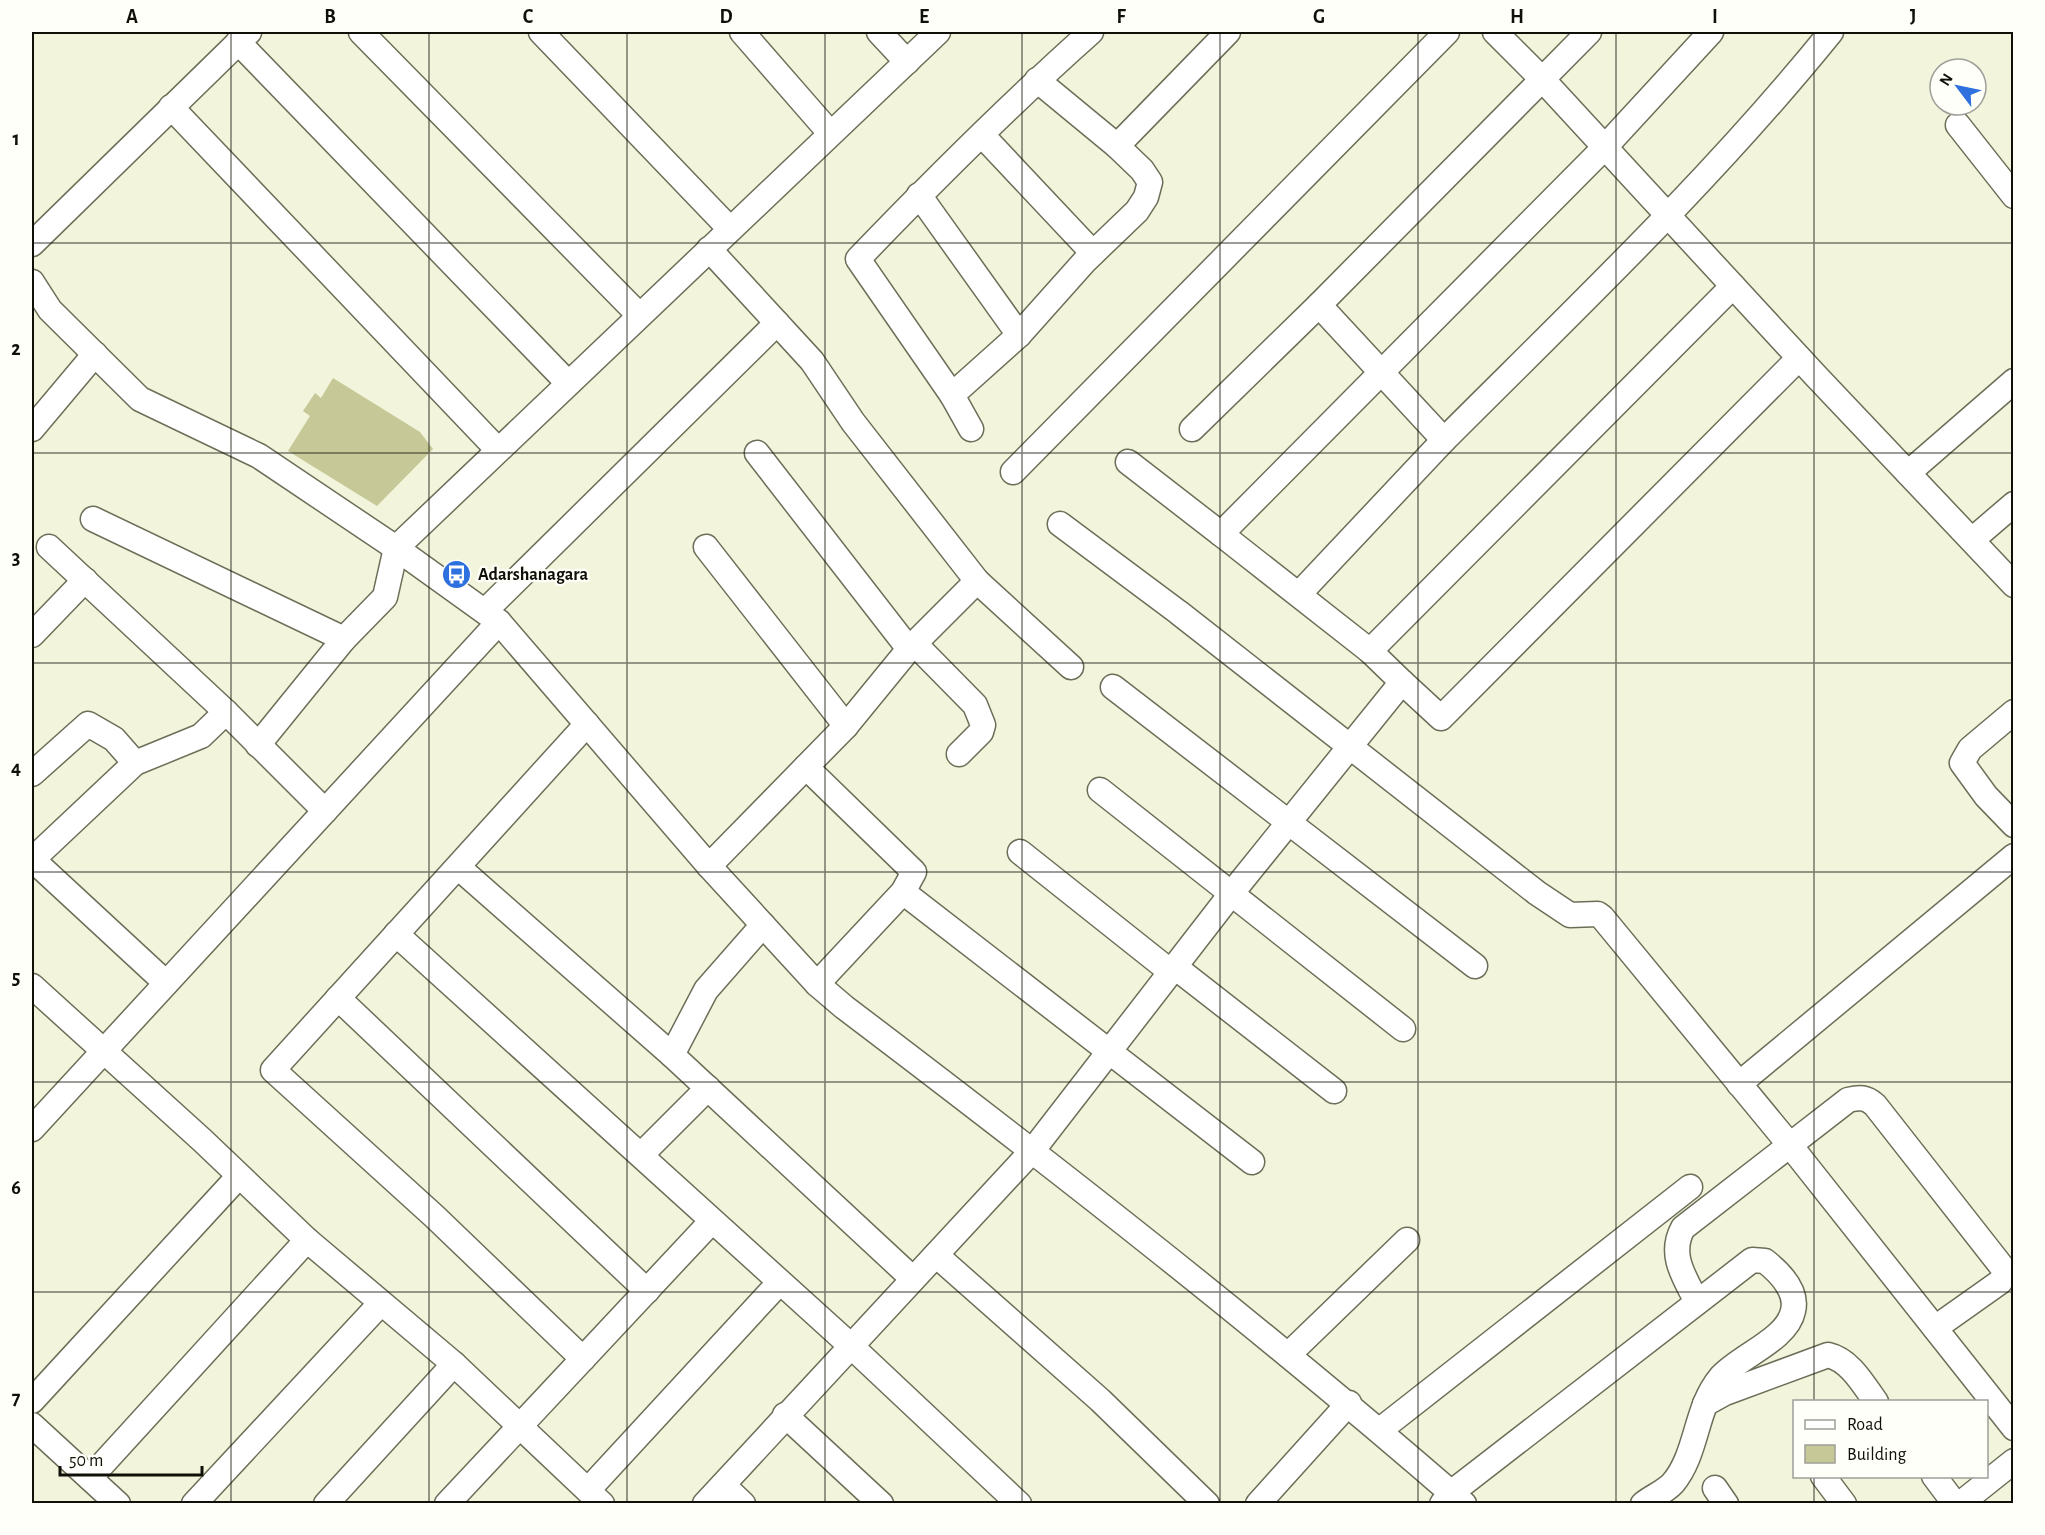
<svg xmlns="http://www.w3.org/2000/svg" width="2045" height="1535" font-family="'Alegreya Sans',sans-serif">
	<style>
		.building { fill: #c6c997 }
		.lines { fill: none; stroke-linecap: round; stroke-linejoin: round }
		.minor-casing { stroke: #6d6e58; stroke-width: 27 }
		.minor { stroke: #fff; stroke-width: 24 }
		.grid { fill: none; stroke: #101008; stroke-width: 1.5; stroke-opacity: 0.55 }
		.labels { text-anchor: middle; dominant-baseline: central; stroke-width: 4.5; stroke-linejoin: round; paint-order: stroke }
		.poi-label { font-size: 18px; font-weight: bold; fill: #101008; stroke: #fffffa; text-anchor: start }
		.neatline { fill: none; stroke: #101008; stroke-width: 2 }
		.grid-label { font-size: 20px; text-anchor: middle; font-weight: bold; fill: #101008 }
	</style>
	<rect width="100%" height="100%" fill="#f2f4db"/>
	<path class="building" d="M333,378L420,432L433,449L377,506L288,451L310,416L303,411L315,393L321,398Z"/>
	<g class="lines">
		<defs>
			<g id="minor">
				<path d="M361,32L639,315"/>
				<path d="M541,32L730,229"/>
				<path d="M742,32L830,133"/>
				<path d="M879,32L907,62"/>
				<path d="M1091,32C1010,104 933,181 858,259L952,395L1019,335L1085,261L1137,211L1146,197L1150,182L1142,170L1117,146"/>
				<path d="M1495,32L1543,80L1815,375L2014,585"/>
				<path d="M238,42L568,383"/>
				<path d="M1037,80L1117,146L1228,32"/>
				<path d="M171,107L498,450"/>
				<path d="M1958,125L2014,196"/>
				<path d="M982,135L1093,253"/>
				<path d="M919,195L1019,335"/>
				<path d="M32,244L249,32"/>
				<path d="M32,282L50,310L140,399L259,456L396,548L499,622L709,866L817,984L844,1007C1055,1167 1264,1330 1464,1504"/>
				<path d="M952,395L971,429"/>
				<path d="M32,429L95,354"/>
				<path d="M1192,429L1319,305L1589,32"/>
				<path d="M1444,440C1576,308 1713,178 1831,32"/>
				<path d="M757,453L909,649"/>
				<path d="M1128,462L1221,534"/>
				<path d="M1013,472L1447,32"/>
				<path d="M1908,473L2014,381"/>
				<path d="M93,519L344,639"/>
				<path d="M1060,524L1178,612L1537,893L1570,915L1598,914L1602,917L1789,1144L2014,1428"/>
				<path d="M1972,540L2014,504"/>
				<path d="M49,547L226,712L325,811"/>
				<path d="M706,547L846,726"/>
				<path d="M977,581L1071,667"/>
				<path d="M1299,594L1444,440L1319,305"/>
				<path d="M485,611L777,323"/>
				<path d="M32,635L85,580"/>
				<path d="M914,643L975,705L983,725L981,732L959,754"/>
				<path d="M1370,651L1733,286"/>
				<path d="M1402,682L1370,651L1221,534L1605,147L1711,32"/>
				<path d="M1113,687L1475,966"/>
				<path d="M2014,712L1970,749L1962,763L1986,796L2014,825"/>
				<path d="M258,745L344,639L385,597L396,548L938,32"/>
				<path d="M806,767L914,872L903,892L817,984"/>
				<path d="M32,774L88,724L114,739L135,763"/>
				<path d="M1100,790L1403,1029"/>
				<path d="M1020,852L1171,972"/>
				<path d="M32,859L166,983"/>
				<path d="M32,860L135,763L201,736L226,712"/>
				<path d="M709,866L846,726L909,649L977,581L853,422L812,361L709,249"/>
				<path d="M458,867L672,1055L913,1279"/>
				<path d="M903,892L1252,1162"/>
				<path d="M396,934L851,1346L1019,1504"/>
				<path d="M1175,967L1334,1091"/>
				<path d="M32,986L202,1140L307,1240L454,1364L602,1504"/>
				<path d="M338,998L647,1291"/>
				<path d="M672,1055L706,990L763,925"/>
				<path d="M1739,1084L2014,856"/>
				<path d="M32,1129L499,622"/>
				<path d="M641,1155L708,1088"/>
				<path d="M936,1255L1100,1400L1207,1504"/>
				<path d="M1697,1302C1685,1278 1668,1255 1683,1228L1848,1100C1860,1097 1866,1097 1875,1105L2006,1272L2000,1282L1935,1328"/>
				<path d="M1288,1355L1407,1240"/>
				<path d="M583,1359L434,1216L273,1070L587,724"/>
				<path d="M32,1401L239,1176"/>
				<path d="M1705,1404L1725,1393L1828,1355C1850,1360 1863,1384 1876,1402"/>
				<path d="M785,1415L881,1504"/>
				<path d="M32,1425L118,1504"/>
				<path d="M1380,1430L1690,1187"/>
				<path d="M1823,1476L1844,1504"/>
				<path d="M1934,1476L1955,1504"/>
				<path d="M90,1478L307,1240"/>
				<path d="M723,1485L743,1504"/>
				<path d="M1715,1488L1726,1504"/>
				<path d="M588,1490L779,1283"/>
				<path d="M194,1504L381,1303"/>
				<path d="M326,1504L454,1364"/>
				<path d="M447,1504L711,1222"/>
				<path d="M705,1504L1033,1150L1231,894L1402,682L1441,718L1799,358"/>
				<path d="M1258,1504L1349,1403"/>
				<path d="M1442,1504L1451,1493L1752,1260L1765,1261C1779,1272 1798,1291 1793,1311C1787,1340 1739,1356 1720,1378C1695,1408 1698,1453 1673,1483C1665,1492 1653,1496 1643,1504"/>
				<path d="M1960,1504L2014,1461"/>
			</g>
		</defs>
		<use href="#minor" class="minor-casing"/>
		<use href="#minor" class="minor"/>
	</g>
	<path class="grid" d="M231,32V1504M429,32V1504M627,32V1504M825,32V1504M1022,32V1504M1220,32V1504M1418,32V1504M1616,32V1504M1814,32V1402M32,243H2014M32,453H2014M32,663H2014M32,872H2014M32,1082H2014M32,1292H2014M1814,1476V1504"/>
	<defs>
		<symbol id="bus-disc" viewBox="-11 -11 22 22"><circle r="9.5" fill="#2e70dd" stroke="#fffffa"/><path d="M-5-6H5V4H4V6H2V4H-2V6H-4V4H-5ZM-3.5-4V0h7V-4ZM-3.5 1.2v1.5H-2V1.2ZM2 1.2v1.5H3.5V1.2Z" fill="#fff"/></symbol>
	</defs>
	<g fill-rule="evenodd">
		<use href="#bus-disc" x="440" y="558" width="33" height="33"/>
	</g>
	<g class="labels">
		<g class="poi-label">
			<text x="478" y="575">Adarshanagara</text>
		</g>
	</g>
	<rect width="2045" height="1535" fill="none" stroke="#fffffa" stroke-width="66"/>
	<rect x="1793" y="1400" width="195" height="78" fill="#fffffa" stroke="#9f9f99" stroke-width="1.5"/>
	<rect x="1805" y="1420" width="30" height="9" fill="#ffffff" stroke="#9f9f99" stroke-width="1.5"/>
	<text x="1847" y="1430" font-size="18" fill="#101008">Road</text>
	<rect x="1805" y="1445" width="30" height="18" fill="#c6c997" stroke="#9f9f99" stroke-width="1.5"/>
	<text x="1847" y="1460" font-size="18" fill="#101008">Building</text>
	<g transform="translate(1958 87) rotate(302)"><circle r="28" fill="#fffffa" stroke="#9f9f99" stroke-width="1.5"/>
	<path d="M0-4.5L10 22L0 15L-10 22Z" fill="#2e70dd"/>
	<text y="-9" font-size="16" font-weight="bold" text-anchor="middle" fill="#101008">N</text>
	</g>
	<path d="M60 1466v9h142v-9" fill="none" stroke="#101008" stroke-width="3"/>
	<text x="69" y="1466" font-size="18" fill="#101008" stroke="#fffffa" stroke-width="4.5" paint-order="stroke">50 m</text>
	<rect x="33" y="33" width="1979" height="1469" class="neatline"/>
	<g class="grid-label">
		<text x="132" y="23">A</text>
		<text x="330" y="23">B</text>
		<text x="528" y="23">C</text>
		<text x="726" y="23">D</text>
		<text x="924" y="23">E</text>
		<text x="1121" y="23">F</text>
		<text x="1319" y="23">G</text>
		<text x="1517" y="23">H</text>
		<text x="1715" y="23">I</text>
		<text x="1913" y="23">J</text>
		<text x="16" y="145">1</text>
		<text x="16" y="355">2</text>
		<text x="16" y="564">3</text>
		<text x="16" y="774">4</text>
		<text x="16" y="984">5</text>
		<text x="16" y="1194">6</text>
		<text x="16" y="1404">7</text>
	</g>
</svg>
